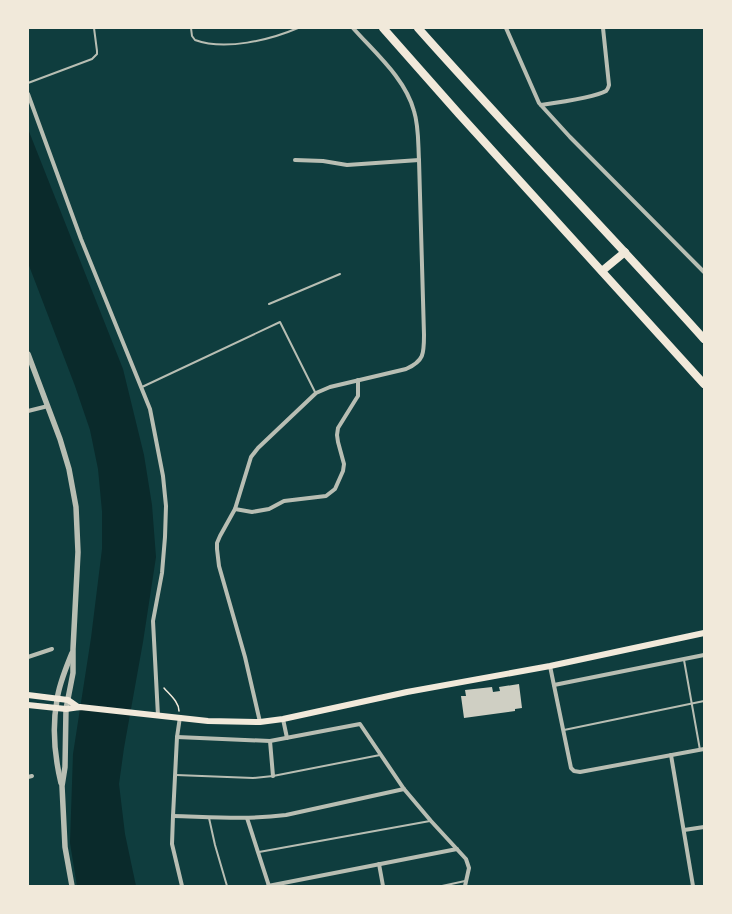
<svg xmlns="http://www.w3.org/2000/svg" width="732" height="914" font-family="Karla,sans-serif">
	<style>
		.water { fill: #0a2a2b }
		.building { fill: #cfcfc3 }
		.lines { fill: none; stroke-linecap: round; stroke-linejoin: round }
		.path { stroke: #f1e9da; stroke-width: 1.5 }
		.service { stroke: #b8beb3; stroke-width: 2 }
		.minor { stroke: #b8beb3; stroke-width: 4 }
		.tertiary { stroke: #b8beb3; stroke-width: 5.5 }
		.secondary { stroke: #f1e9da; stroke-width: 6 }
		.motorway { stroke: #f1e9da; stroke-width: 8 }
	</style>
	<rect width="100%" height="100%" fill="#0f3d3e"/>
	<path class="water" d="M28,129L123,369L144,455L152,505L156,557L143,642L124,748L119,784L125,834L136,886H77L70,843L73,754L91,638L102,549V511L98,469L90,430L75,386L28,263Z"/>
	<path class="building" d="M519,684L522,708L515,709V711L464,718L461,696H466L465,690L492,687L493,692L500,691L499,687Z"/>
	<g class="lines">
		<path class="path" d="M164,688C170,695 179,702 179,711"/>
		<g class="service">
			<path d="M191,28L192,36L195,40C225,51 270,40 298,28"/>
			<path d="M28,83L92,59L97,54V51L94,28"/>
			<path d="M269,304L340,274"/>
			<path d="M142,387L280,322L315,392"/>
			<path d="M684,660L700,750"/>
			<path d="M564,730L704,701"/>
			<path d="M176,775L253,778L273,776L380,755"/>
			<path d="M209,818L215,845L227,886"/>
			<path d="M259,852L430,821"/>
			<path d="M442,886L465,881"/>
		</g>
		<g class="minor">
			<path d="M506,28L539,103L570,137L704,272"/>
			<path d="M28,94L81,239L150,409L163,476L166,506L165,537L162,573L153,621L158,716"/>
			<path d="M541,105C555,103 596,97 606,91C608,89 608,88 609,85L603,28"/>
			<path d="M295,160L323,161L347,165L419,160"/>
			<path d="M28,411L48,406"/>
			<path d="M235,509L252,512L269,509L284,501L326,496L335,489L343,471L344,464L338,442L337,435L338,428L356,399L358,396V380"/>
			<path d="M28,657L52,649"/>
			<path d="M550,666L571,768L574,771L580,772L704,749"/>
			<path d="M554,685L704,655"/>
			<path d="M180,717L177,737L173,816L172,844L182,886"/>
			<path d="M283,719L287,738"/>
			<path d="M260,722L245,657L219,566L217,549V543L220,536L235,509L251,457L258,448L316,393L330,387L406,369C424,361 424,354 424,335L419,160C418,144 419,127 414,111C405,78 375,53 353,28"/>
			<path d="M177,737L270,741L360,724L404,789L431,821L466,859L469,868L465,886"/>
			<path d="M270,741L273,776"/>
			<path d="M671,755L693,886"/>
			<path d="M28,777L32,776"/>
			<path d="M173,816C211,817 248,820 286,815L404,789"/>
			<path d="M247,818L269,886"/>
			<path d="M684,830L704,827"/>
			<path d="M379,864L383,886"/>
			<path d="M268,886L457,849"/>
		</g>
		<g class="tertiary">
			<path d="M28,354L60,439L69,469L76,507L78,552L73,649V673L66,709L65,767L62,786L65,847L72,886"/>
			<path d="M61,783C55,758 52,727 57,700C59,684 66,668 72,653"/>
		</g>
		<g class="secondary">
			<path d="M28,695L68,700L78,707"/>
			<path d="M28,705L66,709L80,707L208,721L260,722L283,719L407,692L550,666L704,633"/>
		</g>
		<g class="motorway">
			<path d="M383,28L459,114L704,384"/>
			<path d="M418,28C512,134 610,234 704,339"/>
			<path d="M602,271L625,252"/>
		</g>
	</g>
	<rect width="732" height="914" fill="none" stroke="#f1e9da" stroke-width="58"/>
</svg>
